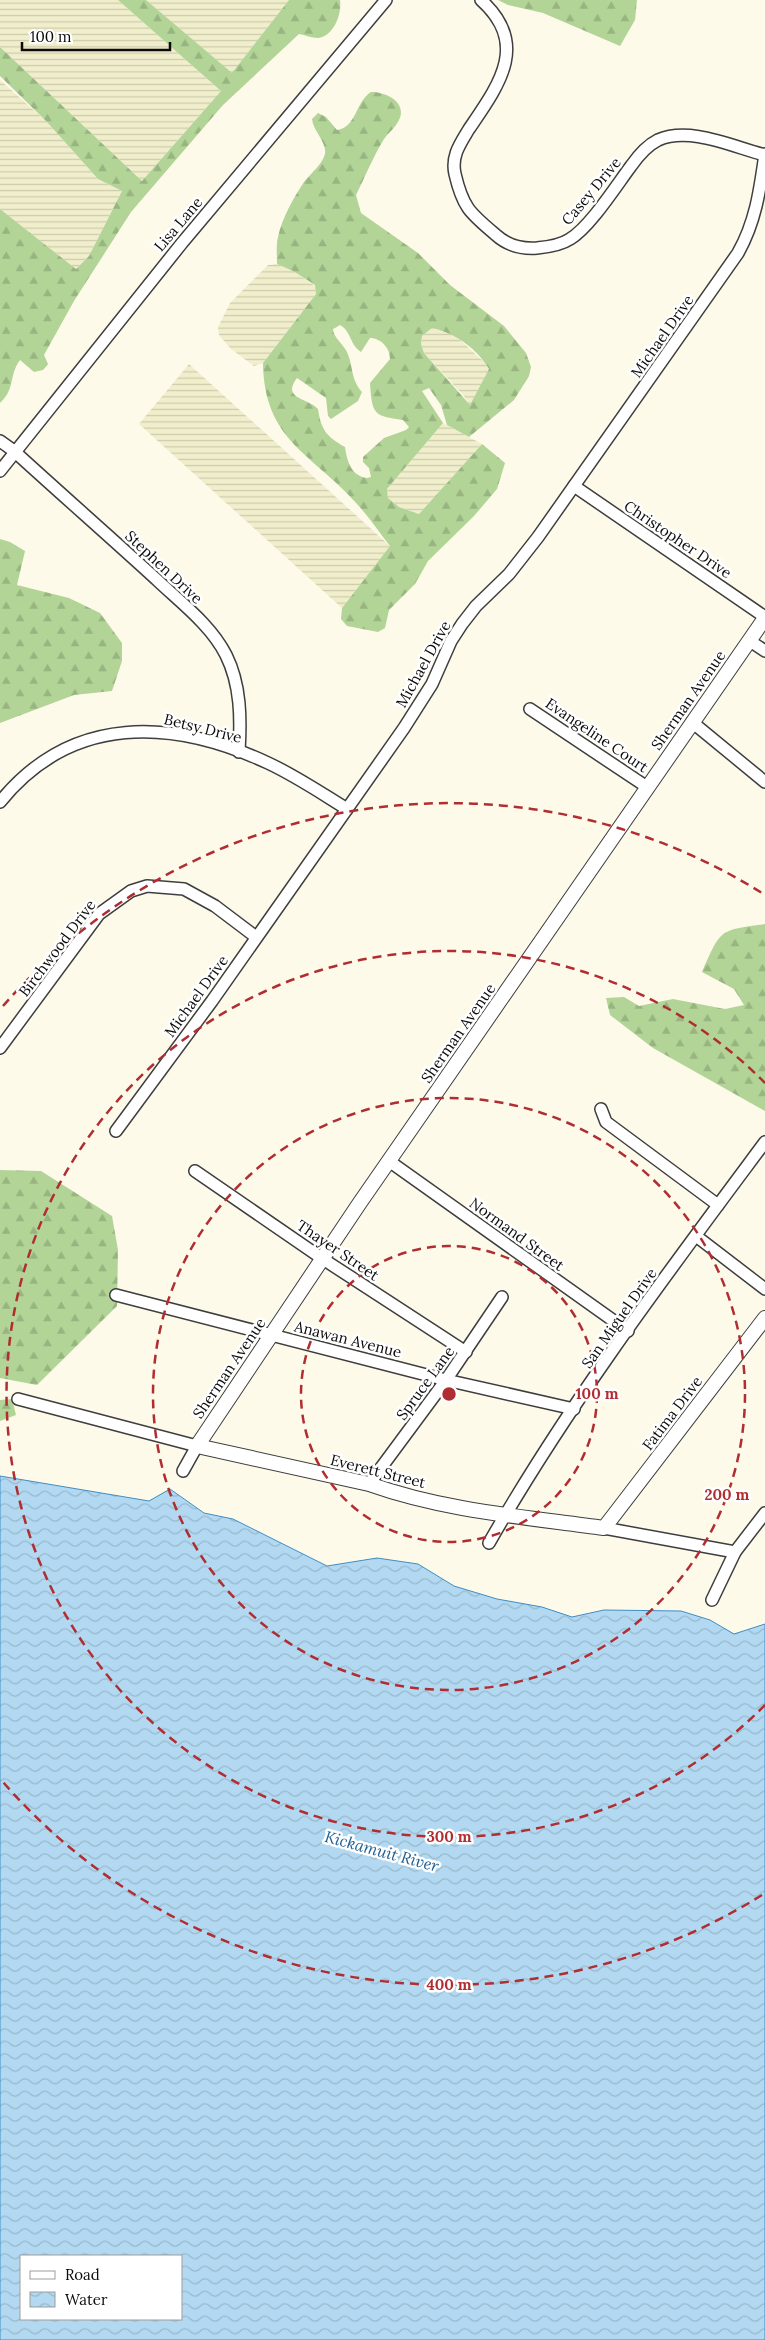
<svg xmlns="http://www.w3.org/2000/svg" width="765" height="2340" font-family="Lora,serif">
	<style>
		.farmland { fill: url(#farmland-rules) }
		.forest { fill: url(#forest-firs); fill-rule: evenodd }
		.water { fill: url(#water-waves); stroke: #3f8dc3; fill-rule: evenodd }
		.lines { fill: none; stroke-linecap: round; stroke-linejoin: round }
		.minor-casing { stroke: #3e3e3e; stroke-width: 14 }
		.tertiary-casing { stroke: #3e3e3e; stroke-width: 16 }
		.minor { stroke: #fff; stroke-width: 11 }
		.tertiary { stroke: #fff; stroke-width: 14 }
		.ring { fill: none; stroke: #b02d32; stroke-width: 2.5; stroke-dasharray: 9 6 }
		.labels { text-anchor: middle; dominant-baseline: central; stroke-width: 5; stroke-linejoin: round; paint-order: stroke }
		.street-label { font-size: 15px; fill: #0b0b0b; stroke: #fff }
		.water-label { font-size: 16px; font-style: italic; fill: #1e5f93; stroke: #fff }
		.centre { fill: #b02d32; stroke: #fff; stroke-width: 2.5 }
		.ring-label { font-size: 15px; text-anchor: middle; font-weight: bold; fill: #b02d32; stroke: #fff; stroke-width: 5; stroke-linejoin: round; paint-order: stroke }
	</style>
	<defs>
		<pattern id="farmland-rules" width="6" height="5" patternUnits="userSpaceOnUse" patternTransform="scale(1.25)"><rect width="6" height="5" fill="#f1eecc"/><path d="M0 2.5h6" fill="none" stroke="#cdcbae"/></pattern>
		<pattern id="forest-firs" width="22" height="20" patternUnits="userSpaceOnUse" patternTransform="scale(1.25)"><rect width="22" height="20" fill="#b2d497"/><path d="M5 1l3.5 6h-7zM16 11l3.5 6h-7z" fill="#98b581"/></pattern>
		<pattern id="water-waves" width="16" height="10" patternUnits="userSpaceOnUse" patternTransform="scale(1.25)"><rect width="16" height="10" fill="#b2d9f1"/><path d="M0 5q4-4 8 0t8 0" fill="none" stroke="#98b9cd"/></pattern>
	</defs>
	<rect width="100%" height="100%" fill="#fefaea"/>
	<g class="farmland">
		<path d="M0,0H118L221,91L142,181L0,47Z"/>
		<path d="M146,0H289L232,74Z"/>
		<path d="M0,80L47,122L98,179L122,191L89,256L76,269L0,209Z"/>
		<path d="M277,264L293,271L315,286L316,294L263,363L254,366L231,349L219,335L218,327L230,303L268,265Z"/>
		<path d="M432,328L445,331L457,337L484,362L489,369L470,406L464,396L424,353L421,344L422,336Z"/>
		<path d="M189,364L390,546L342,608L139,424Z"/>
		<path d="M443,423L482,444L419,514L399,507L388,498L387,489Z"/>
	</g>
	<g class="forest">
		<path d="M118,0H146L232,73L289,0H340C342,14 334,36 318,38C312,38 305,35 299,34L223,105L131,212L74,301L44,355L48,364L43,370L34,372L20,360C8,377 16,388 0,403V209L76,269L89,256L122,191L98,179L47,122L0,76V47L142,181L221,91Z"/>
		<path d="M498,0H637L635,20L620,46L543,13L508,5Z"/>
		<path d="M371,92C389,92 411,105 396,125C393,130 387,134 384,139C373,157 365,177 356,195L361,213L418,253L450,285L504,326L526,353L531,367L529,376L514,400L469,437L447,425L441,405L429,388L422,391L443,423L387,489L388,498L399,507L419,514L482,444L505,463L497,489L474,516L428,561L415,584L389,610L385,628L378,632L347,626L341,619L342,608L390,546C379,532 369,517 357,504C312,453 264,441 263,363L316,294L315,285L293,271L277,264C277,255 276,245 278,237C282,218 294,197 304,182C311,173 322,165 325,154C327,142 313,131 312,119L318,113L326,117L337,130C357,127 355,102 371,92ZM340,325C351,331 350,345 361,352L370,338C381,338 390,348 390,359L370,383C372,415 374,416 403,420L409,427L406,430L384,438L363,457V462L369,468L371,477L367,478C351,476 347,461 345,447C327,437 321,430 318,409C308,398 281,399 297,378L326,398L328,416L331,419L358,401L362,392C350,378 354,368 347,352C343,344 333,337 333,329ZM432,328C456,333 477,349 489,369L470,405L424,353L421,344L422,336Z"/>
		<path d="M0,539L10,542L25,551L17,585L69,598L100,613L122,643V661L112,691L74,695L0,723Z"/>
		<path d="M765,924V1111L653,1048L610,1015L606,998L624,997L639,1006L673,999L725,1009L744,1005L734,989L702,972C721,929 719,930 765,924Z"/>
		<path d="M0,1170L41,1171L112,1216L118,1250L117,1306L37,1385L0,1378Z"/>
		<path d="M12,1399L16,1415L0,1421V1400Z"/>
	</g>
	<path class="water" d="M0,1476L149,1501L170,1489L204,1513L233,1519L327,1566L377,1558L418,1564L454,1586L497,1599L542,1607L572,1617L604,1610L681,1611L710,1620L734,1634L765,1624V2340H0ZM21,2256H181V2319H21Z"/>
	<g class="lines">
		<defs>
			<g id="minor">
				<path d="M481,0C530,44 499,85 469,129C460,144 451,156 455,174C463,208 470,213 496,235C507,245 522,249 537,248C548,247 561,245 570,239C590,227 616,186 631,166C638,156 646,146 658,140C690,126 733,147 765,155"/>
				<path d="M0,441L14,451C61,494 109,536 156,579C180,602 211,625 226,655C241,685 241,719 239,752"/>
				<path d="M0,471L182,243L386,0"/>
				<path d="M574,486L765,617"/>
				<path d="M750,641L765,651"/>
				<path d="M530,709L647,787"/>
				<path d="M692,722L765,782"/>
				<path d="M0,802C72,713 173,719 268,763C296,776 321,793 347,809"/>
				<path d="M0,1048L99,914L131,891L147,886L184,889L215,906L256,937"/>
				<path d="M601,1109L606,1122L718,1205"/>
				<path d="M116,1131L212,1001L404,728L432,684L451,641L462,624L476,606L509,574L538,537L738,253C756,221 760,189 765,154"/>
				<path d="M389,1161L628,1331"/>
				<path d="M195,1171L323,1259L466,1352"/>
				<path d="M696,1236L765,1289"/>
				<path d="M116,1295L446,1380L574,1409"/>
				<path d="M18,1399L197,1446L183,1471"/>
				<path d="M369,1484L446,1380L502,1297"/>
				<path d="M604,1528L735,1552"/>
				<path d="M489,1543C569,1403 669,1271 765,1142"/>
				<path d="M712,1600L735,1552L765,1513"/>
			</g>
			<path id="tertiary" d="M765,618L359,1204L197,1446L369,1484C445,1511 525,1517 604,1528L765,1318"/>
		</defs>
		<use href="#minor" class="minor-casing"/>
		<use href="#tertiary" class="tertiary-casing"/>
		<use href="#minor" class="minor"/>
		<use href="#tertiary" class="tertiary"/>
	</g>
	<g class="ring">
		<circle cx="449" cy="1394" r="148"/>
		<circle cx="449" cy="1394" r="296"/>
		<path d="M765 1705A443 443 0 1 1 765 1083"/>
		<path d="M762 1895A591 591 0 0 1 3 1782M3 1006A591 591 0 0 1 762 893"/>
	</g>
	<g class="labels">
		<g class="street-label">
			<text transform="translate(591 191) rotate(-50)">Casey Drive</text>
			<text transform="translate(178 224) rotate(-50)">Lisa Lane</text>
			<text transform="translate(662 336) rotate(-55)">Michael Drive</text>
			<text transform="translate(678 539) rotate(34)">Christopher Drive</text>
			<text transform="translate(164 567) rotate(43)">Stephen Drive</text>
			<text transform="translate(423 664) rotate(-61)">Michael Drive</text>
			<text transform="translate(688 700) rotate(-55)">Sherman Avenue</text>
			<text transform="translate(203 728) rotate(14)">Betsy Drive</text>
			<text transform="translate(597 735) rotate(34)">Evangeline Court</text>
			<text transform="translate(57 948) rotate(-53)">Birchwood Drive</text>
			<text transform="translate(196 996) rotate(-54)">Michael Drive</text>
			<text transform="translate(458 1033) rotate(-55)">Sherman Avenue</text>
			<text transform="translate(517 1234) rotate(36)">Normand Street</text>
			<text transform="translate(338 1250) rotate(34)">Thayer Street</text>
			<text transform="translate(619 1318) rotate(-55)">San Miguel Drive</text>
			<text transform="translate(348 1339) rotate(14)">Anawan Avenue</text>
			<text transform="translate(229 1368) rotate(-56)">Sherman Avenue</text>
			<text transform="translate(425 1383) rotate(-54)">Spruce Lane</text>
			<text transform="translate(672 1413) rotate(-53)">Fatima Drive</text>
			<text transform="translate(378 1471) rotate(14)">Everett Street</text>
		</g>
		<g class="water-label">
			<text transform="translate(382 1851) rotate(15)">Kickamuit River</text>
		</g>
	</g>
	<circle cx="449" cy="1394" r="8" class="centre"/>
	<g class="ring-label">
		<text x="597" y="1399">100 m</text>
		<text x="727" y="1500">200 m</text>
		<text x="449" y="1842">300 m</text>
		<text x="449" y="1990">400 m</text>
	</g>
	<rect x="20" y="2255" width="162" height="65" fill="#ffffff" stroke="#9d9d9d"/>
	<rect x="30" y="2271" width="25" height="8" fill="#ffffff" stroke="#9d9d9d"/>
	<text x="65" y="2280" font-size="15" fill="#0b0b0b">Road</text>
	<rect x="30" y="2292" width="25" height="15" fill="url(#water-waves)" stroke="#9d9d9d"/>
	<text x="65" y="2305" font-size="15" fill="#0b0b0b">Water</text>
	<path d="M22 42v8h148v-8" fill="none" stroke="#0b0b0b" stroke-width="2.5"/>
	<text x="30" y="42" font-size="15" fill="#0b0b0b" stroke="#ffffff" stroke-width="4" paint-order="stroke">100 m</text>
</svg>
